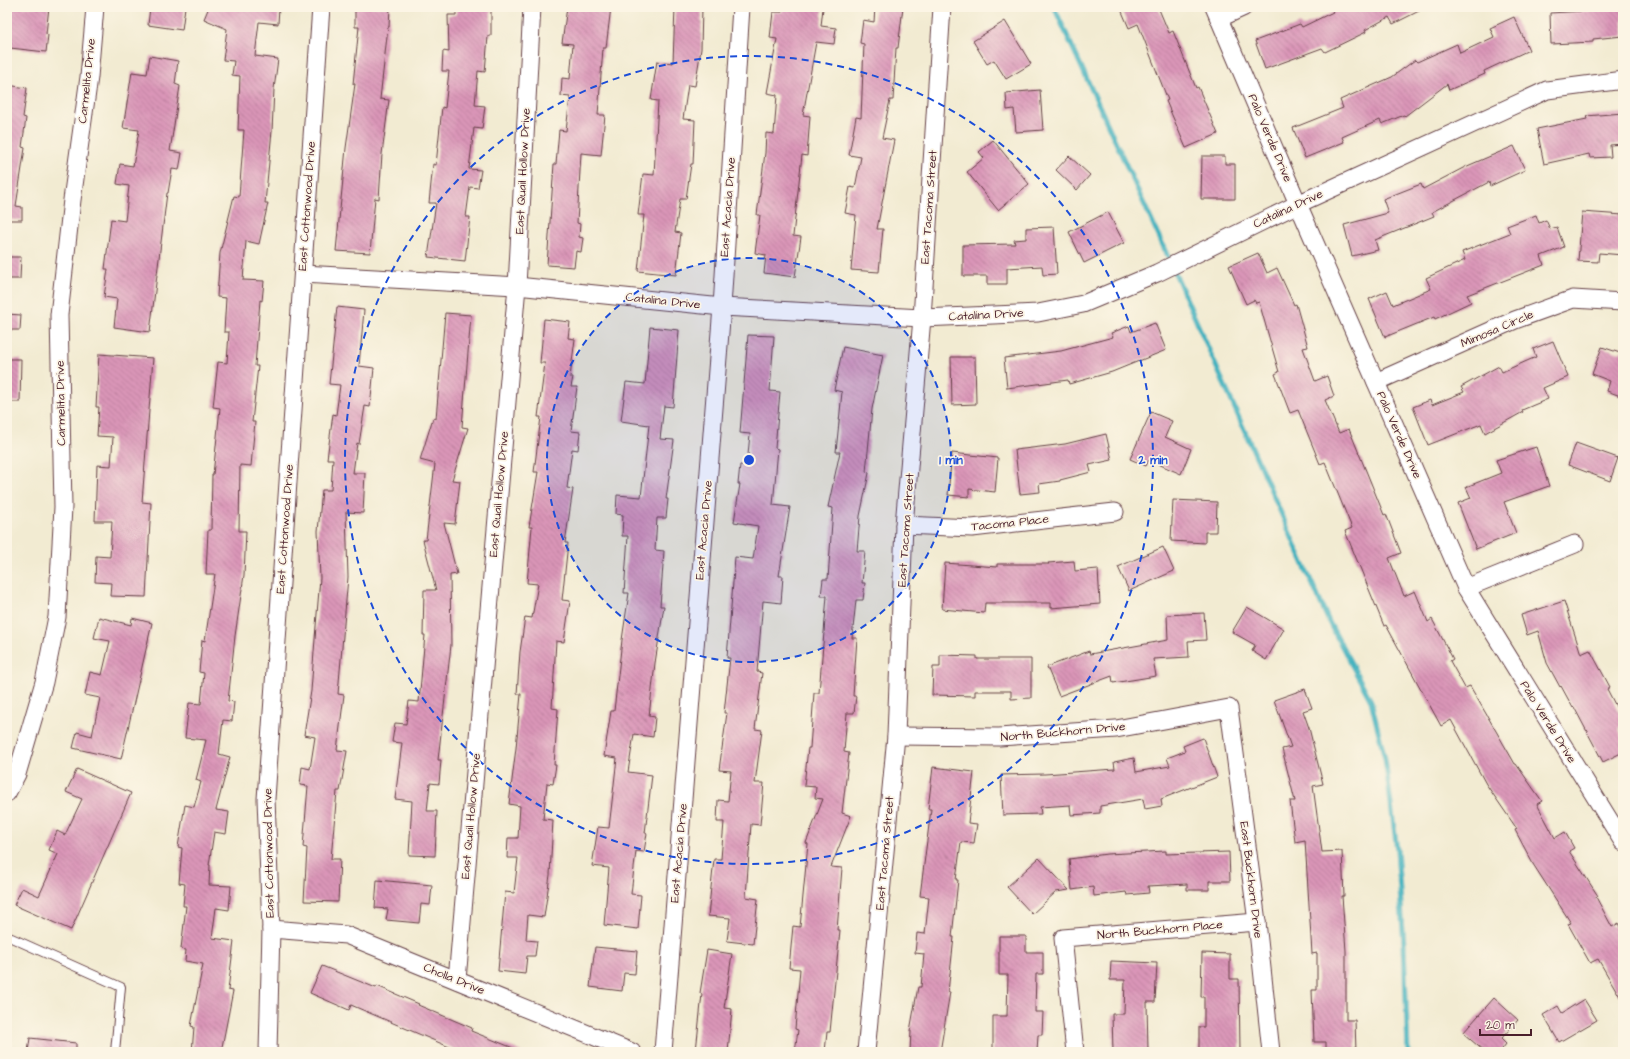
<svg xmlns="http://www.w3.org/2000/svg" width="1630" height="1059" font-family="'Architects Daughter',sans-serif">
	<style>
		.lines { fill: none; stroke-linecap: round; stroke-linejoin: round }
		.stream { stroke: #44b2bf; stroke-width: 5 }
		.building { fill: url(#building-back-hatch) }
		.lane-casing { stroke: #633e44; stroke-width: 10 }
		.street-casing { stroke: #633e44; stroke-width: 19 }
		.lane { stroke: #fff; stroke-width: 8 }
		.street { stroke: #fff; stroke-width: 17 }
		.ring { fill: none; stroke: #1d4ed8; stroke-width: 2; stroke-dasharray: 7 5 }
		.labels { text-anchor: middle; dominant-baseline: central; stroke-width: 3.5; stroke-linejoin: round; paint-order: stroke }
		.street-label { font-size: 12px; fill: #4a1f2b; stroke: #fcf5e5 }
		.centre { fill: #1d4ed8; stroke: #fcf5e5; stroke-width: 2 }
		.ring-label { font-size: 12px; text-anchor: middle; font-weight: bold; fill: #1d4ed8; stroke: #fcf5e5; stroke-width: 3.5; stroke-linejoin: round; paint-order: stroke }
	</style>
	<defs>
		<pattern id="building-back-hatch" width="6" height="6" patternUnits="userSpaceOnUse"><rect width="6" height="6" fill="#da95b8"/><path d="M-1 5l2 2M0 0l6 6M5-1l2 2" fill="none" stroke="#b37996"/></pattern>
	</defs>
	<rect width="100%" height="100%" fill="#fcf5e5"/>
	<filter id="ink" filterUnits="userSpaceOnUse"><feTurbulence type="fractalNoise" baseFrequency=".025" numOctaves="2"/><feDisplacementMap in="SourceGraphic" scale="8" xChannelSelector="R" yChannelSelector="G"/><feConvolveMatrix kernelMatrix="1 2 1 2 8 2 1 2 1" color-interpolation-filters="sRGB"/></filter>
	<filter id="wash" filterUnits="userSpaceOnUse"><feTurbulence type="fractalNoise" baseFrequency=".012" numOctaves="4" result="noise"/><feDisplacementMap in="SourceGraphic" scale="16" xChannelSelector="R" yChannelSelector="G"/><feGaussianBlur stdDeviation="0.9" result="paint"/><feColorMatrix in="noise" values="0 0 0 0 0 0 0 0 0 0 0 0 0 0 0 0 0 1.4 0 .05"/><feComposite in="paint" operator="in"/></filter>
	<g filter="url(#wash)">
		<rect width="100%" height="100%" fill="#f2ebd2"/>
		<g class="lines">
			<path class="stream" d="M1054,7L1160,239L1330,624L1371,701L1385,759L1397,850L1404,945L1408,1052"/>
		</g>
		<g id="blocks">
			<g class="building">
				<path d="M7,7H49L46,34L48,35L46,52L10,48L11,43L7,42Z"/>
				<path d="M150,7H185L182,30L148,25Z"/>
				<path d="M209,7H279L278,24L259,22L255,56L278,59L274,89L272,131L265,203H268L259,244L246,241L243,280L264,281L262,301L260,300L255,366H258L252,422H255L251,466L240,465L239,531H246L244,575L235,636L228,701L234,702L232,721L223,720L219,754L230,757L216,810L229,812L226,834L214,832L209,865H210L209,885L231,886L229,910L216,908L212,938L234,941L228,990L233,991L221,1052H192L194,1027L191,1026L203,964L185,961L186,950L181,949L186,906H183L185,884L179,883L182,848L178,847L185,805L194,807L201,782L196,780L206,740L185,738L189,703L201,704L204,673L199,672L202,640L205,641L215,574H206L208,530H211L212,475H213L220,408L213,407L218,362L227,363L229,332H224L226,298L217,297L220,253L234,196L239,197L244,130H238L240,76L232,75L234,61L223,60L227,29L204,19Z"/>
				<path d="M355,7H390L389,27H388L380,99L389,100L382,154L379,199L375,198L370,253L336,251L346,148L355,84H353L359,27H355Z"/>
				<path d="M456,7H491V36H488L485,72L478,71L475,105L485,106L482,129L474,128L469,169L481,170L478,188L470,187L466,217H470L465,261L428,257L436,203H429L433,164L436,165L442,107L445,108L449,71H442L443,51L449,52L448,15H456Z"/>
				<path d="M567,7H611L606,48H603L598,115H605L601,155L581,153L577,223L580,224L579,237L583,238L581,252L576,251L574,267L547,265L554,164H556L559,130L566,131L570,97L561,96L562,78L570,79L573,44L562,43Z"/>
				<path d="M675,7H702L701,49L695,86L688,85L683,119L695,120L693,164H691L686,199H680L675,232L681,233L676,275L638,271L644,215H638L643,174L654,175L658,101L651,100L657,61L673,63Z"/>
				<path d="M783,7H816L823,8L821,26L836,28L834,44L816,42L803,115L810,116L807,156L802,155L793,236L801,237L795,277L764,273L766,255L755,253L760,215H757L765,153L766,133L774,134L777,95L767,93L777,39L770,38L773,12H782Z"/>
				<path d="M875,7H903L898,48H896L893,100H890L882,138L894,140L877,229H883L879,272L851,270L856,215L845,213L850,187L855,188L861,157L849,155L856,117L861,118L864,44L860,43L863,20L874,22Z"/>
				<path d="M1120,7H1158L1169,33L1173,31L1196,88L1198,87L1218,134L1186,148L1166,101L1168,100L1138,24L1129,28Z"/>
				<path d="M1330,7H1427L1393,24L1389,17L1365,30L1366,32L1325,52L1322,48L1265,69L1255,41L1300,24L1302,27L1333,12Z"/>
				<path d="M1602,7H1623V36L1593,39V42L1551,44L1550,13L1602,10Z"/>
				<path d="M1514,17L1529,50L1484,71L1485,74L1449,90L1447,84L1405,116L1404,115L1382,124L1380,120L1342,137L1344,142L1305,158L1293,128L1343,108L1340,100L1392,77L1415,60L1417,62L1457,44L1460,53L1494,37L1490,28Z"/>
				<path d="M1005,21L1031,64L1006,79L994,60L987,64L973,41Z"/>
				<path d="M150,56L178,61L175,84L180,86L170,151L182,153L179,170L172,169L168,193H167L150,332L114,327L117,299L104,297L108,269H105L111,219L125,221L129,186L117,184L120,164L133,166L139,130L123,128L132,72L147,74Z"/>
				<path d="M7,85L27,88L23,117L26,118L22,147L25,148L16,206L22,207V220H7Z"/>
				<path d="M1040,90L1043,130L1016,132L1014,109L1007,110L1006,93Z"/>
				<path d="M1623,113V144L1610,145L1611,157L1590,158L1589,154L1544,164L1537,129L1587,119L1586,116Z"/>
				<path d="M993,140L1029,184L998,210L967,172L984,158L979,152Z"/>
				<path d="M1514,146L1525,170L1490,186L1489,182L1432,212L1434,216L1375,240L1378,250L1352,256L1344,225L1388,213L1383,199L1421,184L1423,189L1465,167Z"/>
				<path d="M1069,156L1090,175L1077,190L1056,170Z"/>
				<path d="M1202,156H1225V164H1235V199H1201Z"/>
				<path d="M1108,212L1124,243L1084,263L1069,232Z"/>
				<path d="M1582,212L1623,215V255L1599,253L1598,262L1578,261Z"/>
				<path d="M1536,215L1539,223L1546,220L1550,229L1557,227L1564,247L1541,256L1544,265L1467,295L1471,302L1435,319L1434,317L1385,337L1369,299L1387,291L1393,305L1431,289L1426,278L1465,260L1462,252L1510,233L1507,226Z"/>
				<path d="M1054,227L1057,274L1043,275L1042,266L1007,268V284H987V276H963V245L1015,244L1014,240L1026,239V228Z"/>
				<path d="M1258,253L1267,273L1277,268L1294,305L1296,304L1308,347L1303,348L1315,381L1327,376L1334,396L1325,400L1339,433L1349,429L1384,515L1386,514L1401,553L1389,558L1404,596L1415,591L1428,622L1432,619L1453,659L1450,661L1465,688L1470,686L1515,764H1516L1542,801L1537,804L1555,838L1565,832L1574,848L1569,851L1598,896L1596,897L1612,927L1619,923L1623,931V1002L1598,959L1590,963L1568,924L1571,923L1533,864L1515,830L1517,829L1486,784L1451,720L1441,726L1386,625L1384,626L1345,531L1352,528L1325,462L1320,464L1298,410L1290,413L1275,374L1279,372L1259,302L1256,303L1254,300L1246,304L1229,266Z"/>
				<path d="M7,257H21L20,279H7Z"/>
				<path d="M337,307L364,310L359,366L374,368L370,407L365,406L359,444L357,443L353,473H365L363,513L346,512L348,577L338,694L344,695L337,750L347,751L340,791H337L331,859H340L338,902L304,901L307,848L303,847L308,786L300,785L302,767L310,769L315,737L304,735L311,691L316,626L320,578L318,531L322,490H331L333,459H327L333,414L336,415L340,385L329,384Z"/>
				<path d="M445,313L471,315L462,427L468,428L452,480L460,481L455,524L444,523L457,574L450,575L451,645L438,760H441L439,784L430,783L427,811H437L435,856L409,855L412,801L395,799L402,743L392,742L395,723L406,724L409,701L419,702L425,635H423L424,590H436L423,540H426L435,464L420,460L433,418L436,419Z"/>
				<path d="M7,314L21,315L20,330H7Z"/>
				<path d="M544,319L570,322L568,338L575,339L570,377H573L571,387H577L571,431L580,432L578,450L572,449L567,488L573,489L565,543H568L562,600L570,601L564,642L556,641L552,708L558,709L554,765H556L553,784L547,783L543,819L553,820L550,875L544,917L528,915L526,940L537,941L535,956H527L525,974L498,971L505,892L514,893L518,858H507L508,838H518L520,806L509,804L516,748L521,694H517L520,652L525,617L532,618L538,584L527,583L532,527H529L538,472H534L541,417H538L545,363H540Z"/>
				<path d="M1155,323L1166,350L1112,372L1069,384L1068,380L1007,388L1004,358L1061,351L1113,337L1111,333L1129,326L1131,332Z"/>
				<path d="M650,327L679,330L673,407L664,406L660,439L674,440L666,499H668L666,518H657L655,550L664,551L660,606H664L655,663L649,716L655,717L653,737L634,734L628,772L652,775L645,833H647L644,852L636,851L631,894L641,895L638,929L604,925L609,868L592,866L598,827L609,828L617,758L604,756L611,711H614L622,640L629,593H624L628,536H622L623,515L616,514L617,495L641,497L649,425L621,421L626,382L645,384Z"/>
				<path d="M748,335L774,336L770,391L780,392L775,448L778,449L773,505L790,507L779,576H783L781,603L763,601L757,672L762,673L755,729L762,730L755,783H764L760,825L751,824L746,897L758,899L753,944L727,941L730,918L708,916L714,859H721L724,822H717L718,800L728,801L731,771L719,770L727,713H724L730,658H727L735,557L753,559L758,526L734,522L740,484H738L740,465H747L750,434L740,433Z"/>
				<path d="M1553,341L1568,377L1543,388L1548,399L1522,410L1523,412L1485,433L1481,424L1428,445L1413,407L1430,400L1432,405L1464,392L1461,387L1499,366L1502,372L1536,357L1533,349Z"/>
				<path d="M843,347L883,355L872,409L866,472L869,473L860,516L857,551H865L862,583H865L863,600H856L852,638H857L853,696H856L854,713H847L844,752L849,753L842,813L851,816L831,867L842,868L837,930H840L830,1032H827L825,1052H795L798,1030L795,1029L800,969L789,968L793,926L800,927L808,844L806,843L823,799L815,798L816,787L804,786L808,748H810L814,693H819L827,596H821L823,579H828L833,508L828,507L840,452H836L842,392L834,390Z"/>
				<path d="M1602,347L1620,353L1621,351H1623V397L1607,391L1610,381L1592,374Z"/>
				<path d="M99,354L153,358L142,502L151,503L146,597L110,596L111,583L95,582L96,556L110,557L112,521H95L97,465L111,466L113,437L97,436L99,407H96Z"/>
				<path d="M951,357H975L976,404L952,405Z"/>
				<path d="M7,359H21L20,402H7Z"/>
				<path d="M1151,412L1172,421L1165,437L1191,449L1181,474L1149,460L1146,466L1130,459Z"/>
				<path d="M1106,434L1112,460L1089,465L1091,472L1060,480V481L1039,484L1040,492L1020,494L1015,450L1065,444Z"/>
				<path d="M1576,443L1618,458L1610,481L1568,465Z"/>
				<path d="M1536,447L1549,486L1504,502L1516,533L1476,549L1458,503L1471,498L1466,487L1501,473L1496,460Z"/>
				<path d="M952,453L998,458L995,492L969,489V497L948,495Z"/>
				<path d="M1173,500L1217,502L1216,532H1205V543L1171,541Z"/>
				<path d="M1163,547L1174,571L1129,591L1118,567Z"/>
				<path d="M1074,561L1075,571L1098,569L1100,604L1051,608V603H985L984,613L942,609L945,563L997,567V564H1049L1048,563Z"/>
				<path d="M1564,601L1581,654L1590,650L1610,687L1607,689L1623,720V726L1618,728L1623,738V752L1603,762L1574,707L1573,708L1561,686L1560,687L1547,663L1538,631L1527,635L1521,615Z"/>
				<path d="M1247,607L1284,629L1266,660L1252,651L1255,645L1232,632Z"/>
				<path d="M1204,613L1206,640L1188,641L1189,657L1153,659L1156,676L1113,683L1112,676L1059,696L1047,667L1089,651L1090,654L1168,640L1167,615Z"/>
				<path d="M99,617L131,625L132,618L152,623L121,759L73,748L77,732L92,736L100,698L85,695L90,672L102,675L110,641L94,638Z"/>
				<path d="M940,655L977,656V659H1031V698L1011,699V691H975V696L932,695L933,667H940Z"/>
				<path d="M1305,689L1312,708L1303,711L1309,728L1323,784L1313,786L1322,852L1342,851L1344,896H1342L1346,951V1020H1355L1356,1052H1326V1042H1314L1312,990H1317V953L1312,954L1305,840L1295,842L1290,801H1295L1282,749L1291,747L1274,700Z"/>
				<path d="M1203,738L1217,777L1161,799L1162,806L1145,809L1143,799L1100,806V813L1071,815L1070,805L1040,807L1041,814L1003,815L1001,775L1045,774L1115,769L1114,762L1134,758L1136,772L1170,766L1167,758L1185,751L1183,746Z"/>
				<path d="M933,767L974,772L968,823L977,824L974,843L961,842L956,880H958L952,937H954L948,992H950L940,1052H910L911,1031H910L918,987H921L924,954L915,953L917,933L925,934L929,897L920,896L931,809H928Z"/>
				<path d="M77,769L131,793L71,930L14,905L22,888L39,896L58,854L49,850L57,831L65,835L82,799L66,792Z"/>
				<path d="M1166,851V854L1229,852L1230,881H1209V890H1187V884L1148,886L1149,893L1127,895L1126,892L1094,896L1093,887L1072,890L1069,859L1107,854Z"/>
				<path d="M1039,858L1069,890L1056,892L1032,914L1007,887Z"/>
				<path d="M377,880L432,885L430,905L421,904L419,923L386,920L388,909L375,908Z"/>
				<path d="M999,936H1026V952H1043V974H1036L1035,1012H1043L1042,1035H1038L1037,1052H993V1016H1007L1008,975H999Z"/>
				<path d="M595,947L637,951L635,974L624,973L622,991L590,987Z"/>
				<path d="M707,950L732,954L724,1008L732,1009L728,1052L696,1051L702,994L700,993Z"/>
				<path d="M1202,953L1230,954V979H1239L1240,1051L1199,1052V1027H1204V997H1201Z"/>
				<path d="M1111,961L1157,963L1155,1002H1147L1148,1052H1113L1112,1014H1124L1125,980H1110Z"/>
				<path d="M322,966L376,988L377,986L419,1004L418,1005L472,1028L471,1031L523,1052H461L351,1005L349,1010L310,993Z"/>
				<path d="M1494,998L1518,1020L1501,1039L1506,1044L1500,1052H1485L1463,1033Z"/>
				<path d="M1584,999L1597,1020L1559,1042L1543,1015L1558,1006L1562,1013Z"/>
				<path d="M30,1038L76,1043V1052H28Z"/>
			</g>
		</g>
	</g>
	<g filter="url(#ink)">
		<use href="#blocks" fill-opacity="0" stroke="#633e44" stroke-width="1"/>
		<g class="lines">
			<defs>
				<path id="lane" d="M7,936L121,987L115,1052"/>
				<g id="street">
					<path d="M1214,7L1298,204L1466,588L1623,842"/>
					<path d="M1220,18L1244,7"/>
					<path d="M303,274L517,286L722,307L922,318L1038,313L1083,304L1157,273L1298,204L1547,90L1623,80"/>
					<path d="M1376,382L1515,320L1573,299L1623,302"/>
					<path d="M904,525L972,528L1115,512"/>
					<path d="M1466,588L1575,544"/>
					<path d="M896,736L999,737L1116,729L1229,708L1257,922L1271,1052"/>
					<path d="M7,793L17,774L44,682L57,617L63,507L59,315L72,200L89,77L95,7"/>
					<path d="M271,929L346,935L632,1052"/>
					<path d="M457,980L517,286L532,7"/>
					<path d="M268,1052L271,929L266,799L321,7"/>
					<path d="M663,1052L722,307L741,7"/>
					<path d="M866,1052L896,736L904,525L922,318L942,7"/>
					<path d="M1075,1052L1063,938L1257,922"/>
				</g>
			</defs>
			<use href="#lane" class="lane-casing"/>
			<use href="#street" class="street-casing"/>
			<use href="#lane" class="lane"/>
			<use href="#street" class="street"/>
		</g>
	</g>
	<circle cx="749" cy="460" r="202" fill="#1d4ed8" fill-opacity=".12"/>
	<g class="ring">
		<circle cx="749" cy="460" r="202"/>
		<circle cx="749" cy="460" r="404"/>
	</g>
	<g class="labels">
		<g class="street-label">
			<text transform="translate(87 81) rotate(-84)">Carmelita Drive</text>
			<text transform="translate(1270 138) rotate(67)">Palo Verde Drive</text>
			<text transform="translate(523 171) rotate(-87)">East Quail Hollow Drive</text>
			<text transform="translate(307 206) rotate(-86)">East Cottonwood Drive</text>
			<text transform="translate(728 207) rotate(-86)">East Acacia Drive</text>
			<text transform="translate(929 207) rotate(-86)">East Tacoma Street</text>
			<text transform="translate(1288 209) rotate(-25)">Catalina Drive</text>
			<text transform="translate(663 301) rotate(6)">Catalina Drive</text>
			<text transform="translate(986 315) rotate(-3)">Catalina Drive</text>
			<text transform="translate(1497 329) rotate(-23)">Mimosa Circle</text>
			<text transform="translate(61 403) rotate(-91)">Carmelita Drive</text>
			<text transform="translate(1399 435) rotate(66)">Palo Verde Drive</text>
			<text transform="translate(499 494) rotate(-85)">East Quail Hollow Drive</text>
			<text transform="translate(1010 523) rotate(-6)">Tacoma Place</text>
			<text transform="translate(285 529) rotate(-86)">East Cottonwood Drive</text>
			<text transform="translate(704 530) rotate(-85)">East Acacia Drive</text>
			<text transform="translate(906 530) rotate(-86)">East Tacoma Street</text>
			<text transform="translate(1548 722) rotate(58)">Palo Verde Drive</text>
			<text transform="translate(1063 732) rotate(-5)">North Buckhorn Drive</text>
			<text transform="translate(471 816) rotate(-85)">East Quail Hollow Drive</text>
			<text transform="translate(269 853) rotate(-91)">East Cottonwood Drive</text>
			<text transform="translate(679 853) rotate(-85)">East Acacia Drive</text>
			<text transform="translate(885 853) rotate(-85)">East Tacoma Street</text>
			<text transform="translate(1251 880) rotate(83)">East Buckhorn Drive</text>
			<text transform="translate(1160 930) rotate(-5)">North Buckhorn Place</text>
			<text transform="translate(454 979) rotate(22)">Cholla Drive</text>
		</g>
	</g>
	<circle cx="749" cy="460" r="6" class="centre"/>
	<g class="ring-label">
		<text x="951" y="464">1 min</text>
		<text x="1153" y="464">2 min</text>
	</g>
	<rect width="1630" height="1059" fill="none" stroke="#fcf5e5" stroke-width="24"/>
	<path d="M1480 1029v6h51v-6" fill="none" stroke="#4a1f2b" stroke-width="2"/>
	<text x="1486" y="1029" font-size="12" fill="#4a1f2b" stroke="#fcf5e5" stroke-width="3" paint-order="stroke">20 m</text>
</svg>
